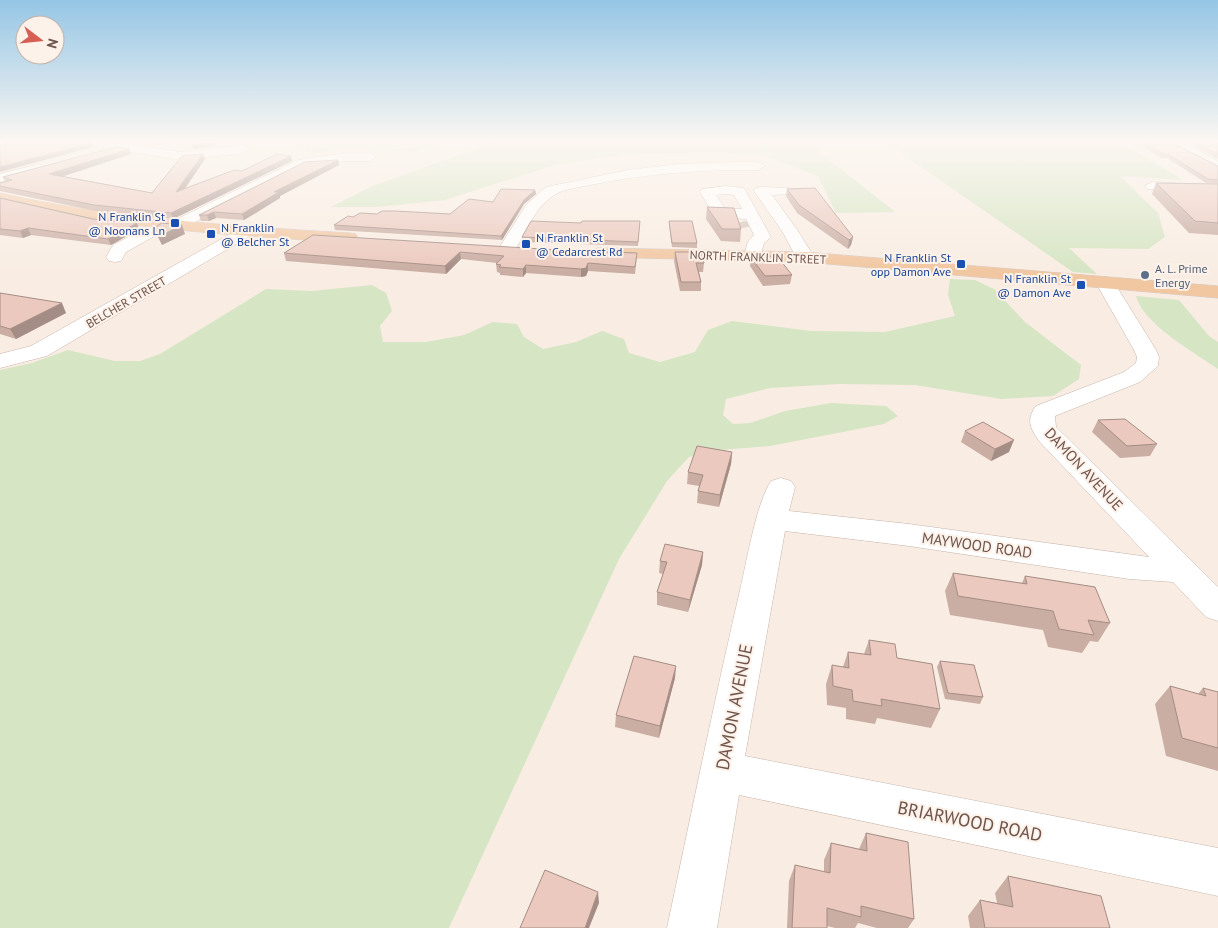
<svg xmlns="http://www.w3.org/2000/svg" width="1218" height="928" font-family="'PT Sans',sans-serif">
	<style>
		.green { fill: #d6e5c4 }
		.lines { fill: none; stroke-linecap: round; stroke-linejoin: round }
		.minor-tunnel { stroke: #d6c6bd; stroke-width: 17; stroke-dasharray: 17 9; stroke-linecap: butt }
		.minor-casing { stroke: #c8b4ab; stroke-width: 1 }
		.major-casing { stroke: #d4cbc9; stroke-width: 1 }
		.minor { fill: #fff; fill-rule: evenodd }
		.major { fill: #f1c7a2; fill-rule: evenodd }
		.wall { fill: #caada3 }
		.shaded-wall { fill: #a48d85 }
		.building { fill: #ebc9be; stroke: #a48d85 }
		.transit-dot { fill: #1a4fb4; stroke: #fdf2e9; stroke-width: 2 }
		.service-dot { fill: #5c6f8a; stroke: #fdf2e9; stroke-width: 2 }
		.labels { text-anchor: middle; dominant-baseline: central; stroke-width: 4; stroke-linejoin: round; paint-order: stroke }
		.far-transit-label { font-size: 12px; fill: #164399; stroke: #fdf2e9; text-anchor: end }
		.far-street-label { font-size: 12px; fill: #6e534c; stroke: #fdf2e9 }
		.far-service-label { font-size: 12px; fill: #4e5e75; stroke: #fdf2e9; text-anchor: start }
		.street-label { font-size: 15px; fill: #6e534c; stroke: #fdf2e9 }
		.near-street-label { font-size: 18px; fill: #6e534c; stroke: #fdf2e9 }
	</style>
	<rect width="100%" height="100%" fill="#f9ede3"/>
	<g class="green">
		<path d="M285,142H448L413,152L345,148L311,154L300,145Z"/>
		<path d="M495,142H807L895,212L836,213L818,176L764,156L719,152L629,154L558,164L445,200L377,207H331L370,187Z"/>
		<path d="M885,142H1120L1183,180L1120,176L1158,213L1165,237L1148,249L1069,248L1097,274L1073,272Z"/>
		<path d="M950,279L975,280L994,289L1025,322L1081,365L1079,379L1053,396L1001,399L915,385L839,384L770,388L726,399L723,415L733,424L750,423L785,411L831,403L886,406L898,416L884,424L770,446L720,450L689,457L667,481L619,559L449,928H0V370L32,363L68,350L115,361H140L160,354L266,289L312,291L372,285L386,293L392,311L380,326L383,342H426L464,335L493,322L517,324L524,337L543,349L576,342L602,331L624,339L629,353L660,362L695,352L708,330L732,321L811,331L885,332L955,316L948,295Z"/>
		<path d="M1136,296L1179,300L1209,336L1218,342V369C1195,353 1143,324 1136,296Z"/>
	</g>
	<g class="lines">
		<path class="minor-tunnel" d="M741,222L742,228"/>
		<defs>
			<g id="minor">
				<path d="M0,142H13L11,145L0,148Z"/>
				<path d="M89,142H115L181,152L243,145L249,149L243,153L181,160L95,146Z"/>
				<path d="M1167,142H1182L1218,161V170Z"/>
				<path d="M345,153H370L376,157L370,161H345L306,166L181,229L175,231L169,228L126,252L121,261L115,262L109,261L106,257L113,245L157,222L163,220L169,223L298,160Z"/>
				<path d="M732,162H758L765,166L758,170C701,169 645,174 590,185C577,188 560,189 550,198C532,212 526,234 514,252H502L499,248L526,205L546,187L628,170L679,164Z"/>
				<path d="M40,164L47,168L45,171L0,182V174Z"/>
				<path d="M1152,182L1218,185V193L1147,189L1145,186Z"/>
				<path d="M726,186L744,188L771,237L764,243L759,260L753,261L747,260L744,256L748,241L754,235L746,219L715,217L700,192L702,189ZM726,194L734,195L742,209H725L716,195Z"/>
				<path d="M761,187L790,188L792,191L790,194L772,195L798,231L814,257L811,261L805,262L799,261L796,257L782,231L754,191L756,188Z"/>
				<path d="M247,226L253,228L255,231L253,234L47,356L0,368V354L31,346L241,228Z"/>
				<path d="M1105,277L1112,279L1156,350L1159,357L1158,366L1140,382L1055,416L1056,427L1218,587V621L1206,617L1173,582L1129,579L909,546L785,531L745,756L1218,848V896L739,795L717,928H667C691,815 714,702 740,590C747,561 756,504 771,481L781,478L791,481L795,487L789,511L909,524L1149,557L1039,441C1030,428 1026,419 1036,406L1124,372L1136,363L1137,357L1134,350L1096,283L1098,279Z"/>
			</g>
			<g id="major">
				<path d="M0,193C115,219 232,226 350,233L356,234L358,238L356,242L350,243C232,235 115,229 0,201Z"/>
				<path d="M600,248L805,252L1218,286V298L805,262L594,257L591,253L594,249Z"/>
			</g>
		</defs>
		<use href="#minor" class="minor-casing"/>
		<use href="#major" class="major-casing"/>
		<use href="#minor" class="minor"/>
		<use href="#major" class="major"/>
	</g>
	<g class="wall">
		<path d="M131,142H171L157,146Z"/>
		<path d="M1136,142H1171L1218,166V184L1206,183L1167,158H1161Z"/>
		<path d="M1186,142H1218V159Z"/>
		<path d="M129,149L131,154L62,176L152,193L203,154L205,159L185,189L242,171L292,161L173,219L96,211L0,191V183L5,182L3,177Z"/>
		<path d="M339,165L280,196V198L244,220L216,218L209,221H201L199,215Z"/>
		<path d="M1156,183L1218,184V235L1189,233L1152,194Z"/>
		<path d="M787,189L853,237L851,245L848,249L797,213L786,196Z"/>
		<path d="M535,190L536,194L524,204L502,240L335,230L334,225L353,217L377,214H450Z"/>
		<path d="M0,198L139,229L111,245L31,235L23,238L0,235Z"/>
		<path d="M707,207L741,229L740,242L721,241L706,219Z"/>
		<path d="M640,221L638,246L522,242V237L581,223Z"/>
		<path d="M669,221L697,243V248L672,247L669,225Z"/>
		<path d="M575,251L637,253L635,274L588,271L586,276L581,277L526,273L523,277L500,275V273L497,272L496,264L497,263L461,259L446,274L286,261L284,253Z"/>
		<path d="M675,252L704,263L703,272H699L701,282V291H680L674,261Z"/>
		<path d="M751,257L792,275L790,284L763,286L750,266Z"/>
		<path d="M0,293L66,313L16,339L0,334Z"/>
		<path d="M1098,420L1157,444L1150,456L1120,458L1092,432Z"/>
		<path d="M965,431L1009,452L991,461L961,442Z"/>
		<path d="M732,452L731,464L719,507L697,503L698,491L699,486L687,484L688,472Z"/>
		<path d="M703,552L702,565L688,612L657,605V592L663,574L659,573L660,561Z"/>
		<path d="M953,573L1022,583L1025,576L1110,623L1098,642L1090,641L1082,653L1048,647L1043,630L950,615L945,591Z"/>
		<path d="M869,640L897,658L940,709L931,728L877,718L875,724L846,719V708L827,705L826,684L832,665L843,667L848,652L864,654Z"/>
		<path d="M940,661L983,697L980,704L945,699L937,667Z"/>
		<path d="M675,678L659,738L615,727L616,715Z"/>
		<path d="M1170,686L1198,694L1203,688L1218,692V771L1166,756L1155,704Z"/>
		<path d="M866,833L914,919L908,928H877L858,923L855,928H835L827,926V928H787L789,881L795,865L824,872V860L831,843L859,849Z"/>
		<path d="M1008,876L1110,928H970L968,916L980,900L997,903L995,893Z"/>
	</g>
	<g class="shaded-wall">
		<path d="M155,142H171L157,146Z"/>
		<path d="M213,142H214L215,144L214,146L193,149L192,145Z"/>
		<path d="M92,143L93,147L0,172V167Z"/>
		<path d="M129,149L131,154L52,180L49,174Z"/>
		<path d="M203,154L205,159L178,198L176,192Z"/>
		<path d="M291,156L292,161L173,219L171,213Z"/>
		<path d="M338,160L339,165L280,196V198L244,220L242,214L274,192Z"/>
		<path d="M535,190L536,194L524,204L502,240L501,236L524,200Z"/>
		<path d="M214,212L216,218L209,221L207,215Z"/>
		<path d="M137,223L139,229L111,245L108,239Z"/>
		<path d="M182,225L185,234L162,245L158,237Z"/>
		<path d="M28,228L31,235L23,238L20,231Z"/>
		<path d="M853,237L851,245L848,249L849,240Z"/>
		<path d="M460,252L461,259L446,274L445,266Z"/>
		<path d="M588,263V271L586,276L581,277V269Z"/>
		<path d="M526,265V273L523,277V269Z"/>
		<path d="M62,303L66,313L16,339L10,329Z"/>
		<path d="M1014,440L1009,452L991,461L995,449Z"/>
		<path d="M732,452L731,464L719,507L720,495Z"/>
		<path d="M703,552L702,565L688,612L690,600Z"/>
		<path d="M676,666L675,678L659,738L660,726Z"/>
		<path d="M598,892L599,903L589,928H585Z"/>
	</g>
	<g class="building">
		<path d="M10,142H90L92,143L0,167V145Z"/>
		<path d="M195,142H213L212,143L192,145Z"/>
		<path d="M1143,142H1171L1218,166V180L1208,179L1169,155L1163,154Z"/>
		<path d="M1194,142H1218V154Z"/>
		<path d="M116,147L129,149L49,174L152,193L182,156L203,154L176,192L234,170L242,171L277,154L291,156L171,213L94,205L0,186V183L12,180L3,177Z"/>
		<path d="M338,160L274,192H279L242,214L214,212L207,215H199L305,162Z"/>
		<path d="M1156,183L1218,184V223L1195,221Z"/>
		<path d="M815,188L853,237L849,240L799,205L787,189Z"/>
		<path d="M501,189L535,190L524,200L501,236L334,225L348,216L353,217L360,213L377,214L382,211H395L450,214L469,199L493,202Z"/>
		<path d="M0,198L93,219L137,223L108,239L28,228L20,231L0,229Z"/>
		<path d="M707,207L734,208L741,229H722Z"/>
		<path d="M531,221L581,223L582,221H640L638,242L522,237Z"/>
		<path d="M669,221H692L697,243H672Z"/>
		<path d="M162,223L182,225L158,237L154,228Z"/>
		<path d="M313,235L575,251L637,253L635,267L588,263L586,268L581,269L526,265L523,269L499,267L501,265L496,264L504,256L460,252L445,266L284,253Z"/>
		<path d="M675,252H701L704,263H696L701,282H681Z"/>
		<path d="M777,256L792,275L765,276L751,257Z"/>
		<path d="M0,293L62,303L10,329L0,326Z"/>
		<path d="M1125,419L1157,444L1127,446L1098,420Z"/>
		<path d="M983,422L1014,440L995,449L965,431Z"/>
		<path d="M697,446L732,452L720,495L698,491L703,475L688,472Z"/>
		<path d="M665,544L703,552L690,600L657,592L667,562L660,561Z"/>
		<path d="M953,573L1027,584L1025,576L1095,587L1110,623L1088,620L1094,635L1059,629L1053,611L958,596Z"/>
		<path d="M869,640L895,644L897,658L932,664L940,709L881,699L882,706L853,701L852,690L833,686L832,665L849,668L848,652L871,655Z"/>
		<path d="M634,656L676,666L660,726L616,715Z"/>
		<path d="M940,661L974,665L983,697L948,693Z"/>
		<path d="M1170,686L1206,696L1203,688L1218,692V748L1182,738Z"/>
		<path d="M866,833L908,842L914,919L861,906V917L827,908V928H792L795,865L830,873L831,843L867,851Z"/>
		<path d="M545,870L598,892L585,928H520Z"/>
		<path d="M1008,876L1101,896L1110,928H985L980,900L1013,907Z"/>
	</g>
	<linearGradient id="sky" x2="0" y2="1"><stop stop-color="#95c6e5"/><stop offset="0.52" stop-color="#fcf7f2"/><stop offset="1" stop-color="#fcf7f2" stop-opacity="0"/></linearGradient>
	<rect width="1218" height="272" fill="url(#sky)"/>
	<g class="transit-dot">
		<rect x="170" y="218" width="10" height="10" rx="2.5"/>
		<rect x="206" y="229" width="10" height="10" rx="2.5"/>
		<rect x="521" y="239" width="10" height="10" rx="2.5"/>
		<rect x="956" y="259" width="10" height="10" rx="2.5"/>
		<rect x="1076" y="280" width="10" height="10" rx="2.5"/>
	</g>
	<circle class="service-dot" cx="1145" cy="275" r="5"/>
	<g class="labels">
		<g class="far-transit-label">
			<text x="165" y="216">N Franklin St<tspan x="165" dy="14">@ Noonans Ln</tspan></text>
			<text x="221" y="227" text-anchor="start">N Franklin<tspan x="221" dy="14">@ Belcher St</tspan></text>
			<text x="536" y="237" text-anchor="start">N Franklin St<tspan x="536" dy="14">@ Cedarcrest Rd</tspan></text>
			<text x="951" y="257">N Franklin St<tspan x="951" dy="14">opp Damon Ave</tspan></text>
			<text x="1071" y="278">N Franklin St<tspan x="1071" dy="14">@ Damon Ave</tspan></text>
		</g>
		<g class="far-street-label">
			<text transform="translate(758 257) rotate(2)">NORTH FRANKLIN STREET</text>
			<text transform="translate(126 302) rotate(-30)">BELCHER STREET</text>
		</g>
		<g class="far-service-label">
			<text x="1155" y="268">A. L. Prime<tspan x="1155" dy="14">Energy</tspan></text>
		</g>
		<g class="street-label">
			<text transform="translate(1084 469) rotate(47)">DAMON AVENUE</text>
			<text transform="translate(977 545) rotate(8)">MAYWOOD ROAD</text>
		</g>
		<g class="near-street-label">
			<text transform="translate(734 707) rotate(-79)">DAMON AVENUE</text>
			<text transform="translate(970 821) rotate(11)">BRIARWOOD ROAD</text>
		</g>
	</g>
	<g transform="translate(40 40) rotate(106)"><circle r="24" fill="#fdf2e9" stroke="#c4b2aa"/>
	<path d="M0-4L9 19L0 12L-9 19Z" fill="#d65e55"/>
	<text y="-8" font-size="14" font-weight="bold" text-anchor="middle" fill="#6e534c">N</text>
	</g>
</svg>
